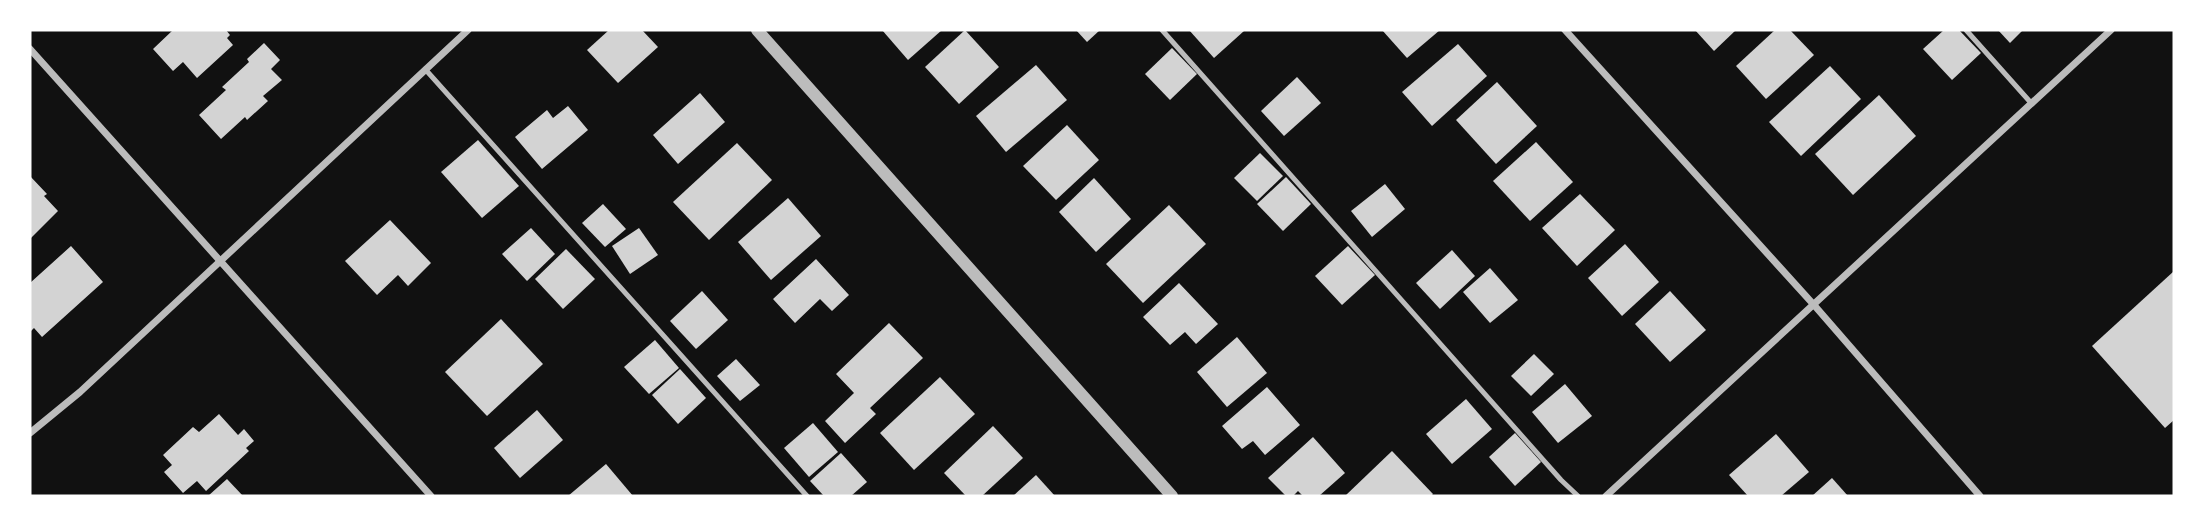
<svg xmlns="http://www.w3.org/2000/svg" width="2204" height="526" font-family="'Noto Serif',serif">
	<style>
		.building { fill: #d3d3d3 }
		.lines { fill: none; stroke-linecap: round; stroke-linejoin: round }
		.service { stroke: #bcbcbc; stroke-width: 5 }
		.minor { stroke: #bcbcbc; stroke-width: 7 }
		.tertiary { stroke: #bcbcbc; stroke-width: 12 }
	</style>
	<rect width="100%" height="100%" fill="#111"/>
	<g class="building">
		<path d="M173,30H226L230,35L227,38L233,45L197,78L183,62L173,71L153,49Z"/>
		<path d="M609,30H642L658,47L618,83L587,50Z"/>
		<path d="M882,30H942L908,60Z"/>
		<path d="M965,30L999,67L959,104L925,67Z"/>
		<path d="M1076,30H1100L1087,42Z"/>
		<path d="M1189,30H1243L1244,31L1214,58Z"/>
		<path d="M1382,30H1440L1407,58Z"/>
		<path d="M1695,30H1736L1714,51Z"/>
		<path d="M1775,30H1790L1814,55L1766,99L1736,66Z"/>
		<path d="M1944,30H1959L1981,53L1952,80L1923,49Z"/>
		<path d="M1998,30H2023L2010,43Z"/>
		<path d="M264,43L280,60L271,69L282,80L263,96L268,101L247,120L245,117L221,139L199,115L226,90L222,87L249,62L247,59Z"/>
		<path d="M1458,44L1487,76L1432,126L1402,92Z"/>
		<path d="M1172,48L1197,74L1170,100L1145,74Z"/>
		<path d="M1036,65L1067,100L1006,152L976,116Z"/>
		<path d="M1830,66L1861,99L1801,156L1769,122Z"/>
		<path d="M1297,77L1321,103L1284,136L1261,111Z"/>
		<path d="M1497,82L1537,126L1496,164L1456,120Z"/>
		<path d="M700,93L725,122L678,164L653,135Z"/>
		<path d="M1879,95L1916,136L1853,195L1815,154Z"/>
		<path d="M568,106L588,130L542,169L515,137L547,110L553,118Z"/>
		<path d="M1067,125L1099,160L1056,200L1023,166Z"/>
		<path d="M478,140L519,186L482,218L441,172Z"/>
		<path d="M1536,142L1573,182L1530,221L1493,181Z"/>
		<path d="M737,143L772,180L709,240L673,202Z"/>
		<path d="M1260,153L1283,176L1257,201L1234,178Z"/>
		<path d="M30,176L47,194L44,196L58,211L30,239Z"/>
		<path d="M1286,177L1311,204L1283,231L1257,204Z"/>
		<path d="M1094,178L1131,219L1096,252L1059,212Z"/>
		<path d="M1385,184L1405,209L1372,237L1351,211Z"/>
		<path d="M1580,194L1615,230L1577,266L1542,228Z"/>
		<path d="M788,198L821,236L771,280L738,242Z"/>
		<path d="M603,204L626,229L605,247L582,223Z"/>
		<path d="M1169,205L1206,244L1143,303L1106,264Z"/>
		<path d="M390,220L431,263L408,286L398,275L377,295L345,261Z"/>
		<path d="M531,228L555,254L527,281L502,254Z"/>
		<path d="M639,228L658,255L630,274L612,246Z"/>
		<path d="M1625,244L1659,282L1622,316L1588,278Z"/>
		<path d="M71,246L103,282L42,337L34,328L30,332V283Z"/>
		<path d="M1348,246L1375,275L1342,305L1315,276Z"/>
		<path d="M566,249L595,279L563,309L535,279Z"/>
		<path d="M1452,250L1475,276L1440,309L1416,283Z"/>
		<path d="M816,259L849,295L832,311L820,299L795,323L773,299Z"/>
		<path d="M1490,268L1518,300L1490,323L1463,292Z"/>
		<path d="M2174,271V420L2165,428L2092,346Z"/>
		<path d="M1179,283L1218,324L1196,344L1185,332L1170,345L1143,317Z"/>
		<path d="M702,291L728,320L696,349L670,321Z"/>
		<path d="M1670,291L1706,330L1670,362L1635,324Z"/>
		<path d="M501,319L543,364L487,416L445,372Z"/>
		<path d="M889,323L923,358L870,408L876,414L845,443L825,421L854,393L836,374Z"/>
		<path d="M1237,337L1267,373L1227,407L1197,372Z"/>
		<path d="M655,340L679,368L649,394L624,367Z"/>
		<path d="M1534,354L1554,374L1531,396L1511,376Z"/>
		<path d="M736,359L760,385L740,401L717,376Z"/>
		<path d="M680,369L706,398L678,424L652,395Z"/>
		<path d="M940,377L975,414L914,470L880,433Z"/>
		<path d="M1565,384L1592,416L1558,443L1532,412Z"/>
		<path d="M1267,387L1300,425L1265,455L1253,441L1242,449L1222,426Z"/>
		<path d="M1466,399L1492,429L1452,464L1426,434Z"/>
		<path d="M537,410L563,440L520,478L494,448Z"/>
		<path d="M219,414L238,435L244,429L254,441L246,448L249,451L206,491L197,481L183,493L164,472L172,465L163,455L193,427L199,432Z"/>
		<path d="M813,423L838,452L809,477L784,448Z"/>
		<path d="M993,426L1023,458L982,496H966L944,473Z"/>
		<path d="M1515,433L1541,462L1515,486L1489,457Z"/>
		<path d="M1776,434L1809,472L1781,496H1748L1729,475Z"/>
		<path d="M1313,437L1345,473L1319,496H1303L1298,491L1293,496H1286L1268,478Z"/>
		<path d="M1392,451L1433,494L1431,496H1345Z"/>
		<path d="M841,453L867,482L851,496H824L810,481Z"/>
		<path d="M606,464L633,496H568Z"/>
		<path d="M1036,475L1055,496H1013Z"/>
		<path d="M1832,478L1848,496H1812Z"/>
		<path d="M227,479L243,496H208Z"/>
	</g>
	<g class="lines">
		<g class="service">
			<path d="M1162,30L1561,480L1578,496"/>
			<path d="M1966,30L2032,104"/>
			<path d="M425,69L807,496"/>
		</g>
		<g class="minor">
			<path d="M1565,30L1814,305L1980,496"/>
			<path d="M30,49L431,496"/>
			<path d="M30,433L80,392L468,30"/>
			<path d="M1606,496L2111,30"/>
		</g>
		<path class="tertiary" d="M757,30L1172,496"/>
	</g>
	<rect width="2204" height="526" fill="none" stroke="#ffffff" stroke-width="63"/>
</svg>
